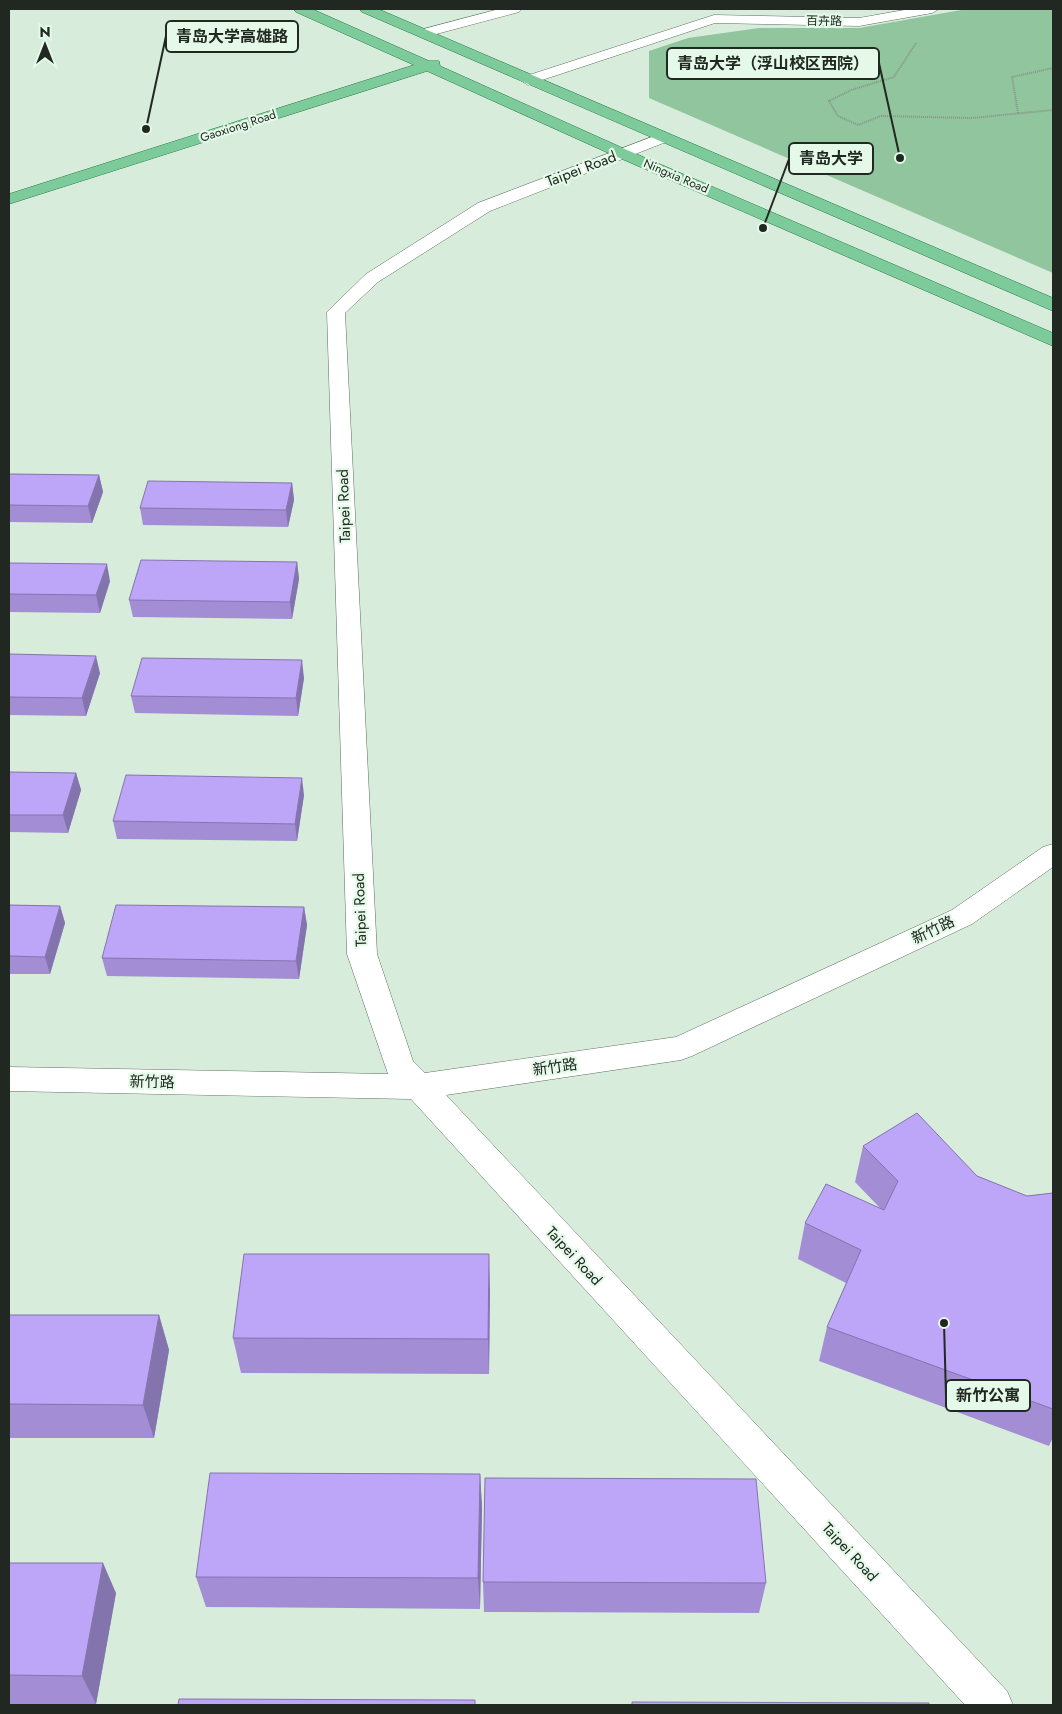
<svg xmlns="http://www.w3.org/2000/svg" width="1062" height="1714" font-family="Jost,'Noto Sans SC',sans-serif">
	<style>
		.green { fill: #91c59d }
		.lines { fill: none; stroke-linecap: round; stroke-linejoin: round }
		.street-casing { stroke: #5b6e5f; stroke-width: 1 }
		.primary-casing { stroke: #257a44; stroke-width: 1 }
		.path { stroke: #869488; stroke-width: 2; stroke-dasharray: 1 1; stroke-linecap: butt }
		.street { fill: #fff; fill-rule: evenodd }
		.primary { fill: #7dca9a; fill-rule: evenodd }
		.wall { fill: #a38ed5 }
		.shaded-wall { fill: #8474ae }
		.building { fill: #bda5f8; stroke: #8474ae }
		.labels { text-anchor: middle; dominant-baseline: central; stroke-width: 4.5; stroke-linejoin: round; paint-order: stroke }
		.far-street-label { font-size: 12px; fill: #212822; stroke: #e4f9e8 }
		.street-label { font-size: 15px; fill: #212822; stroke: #e4f9e8 }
		.leader { fill: none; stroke: #212822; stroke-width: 2 }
		.callout-dot { fill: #212822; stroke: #e4f9e8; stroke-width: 2 }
		.callout { fill: #e4f9e8; stroke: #212822; stroke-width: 2 }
		.callout-label { font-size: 16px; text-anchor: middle; font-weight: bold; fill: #212822 }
	</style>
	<rect width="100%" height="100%" fill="#d7ecda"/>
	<path class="green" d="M967,9H1053V273L649,98V51L688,38L759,28H859Z"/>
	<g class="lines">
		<defs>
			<g id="street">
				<path d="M499,9H521L519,12L425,37L418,33L420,30Z"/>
				<path d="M910,9H939L932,13L859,26L715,23L533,83L528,85L520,80L523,77L714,15L859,18Z"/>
				<path d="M665,132L673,137L671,140L490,211L378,282L345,313L377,954L413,1061L425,1073L676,1037L952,910L1043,847L1053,844V867L972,924L692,1056L681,1060L446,1095L1007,1691L1013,1705H965L411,1099L9,1091V1067L388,1074L347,954L327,312L366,274L478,203Z"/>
			</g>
			<g id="primary">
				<path d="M294,9H312L429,61H439L440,66L627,150L1053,333V346L615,156L427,71L9,204V194L414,65L296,12Z"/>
				<path d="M360,9H378L1053,298V311L362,12Z"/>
			</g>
		</defs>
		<use href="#street" class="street-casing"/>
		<use href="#primary" class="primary-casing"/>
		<g class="path">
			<path d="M916,43L894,77L851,90L829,101L838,116L858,125L881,116L972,118L1053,110"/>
			<path d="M1018,113L1012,77L1053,68"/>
		</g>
		<use href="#street" class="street"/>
		<use href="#primary" class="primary"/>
	</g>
	<g class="wall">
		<path d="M9,474L99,475L103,492L92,523L9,522Z"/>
		<path d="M292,483L294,500L288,527L143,525L140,508Z"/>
		<path d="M297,562L299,579L292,619L133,617L129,600Z"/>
		<path d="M9,563L110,581L100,613L9,612Z"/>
		<path d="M9,654L100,673L86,716L9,715Z"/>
		<path d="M304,678L298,716L135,713L131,696Z"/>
		<path d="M9,772L76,773L81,790L68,833L9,832Z"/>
		<path d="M304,795L297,841L117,839L113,821Z"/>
		<path d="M9,905L60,906L65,923L50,974H9Z"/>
		<path d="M304,907L307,925L299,979L107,976L102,958Z"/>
		<path d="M863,1146L977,1176L1027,1196L1053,1193V1437L1049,1446L819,1361L827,1327L846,1283L798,1259L805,1223L881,1209L855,1182Z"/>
		<path d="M490,1289L489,1374L241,1373L233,1338Z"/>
		<path d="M9,1315H159L169,1350L154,1438H9Z"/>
		<path d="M480,1474L482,1507L480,1609L206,1607L196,1577Z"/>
		<path d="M9,1563L116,1593L96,1704H9Z"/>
		<path d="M483,1582L766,1583L759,1613L484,1612Z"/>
	</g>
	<g class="shaded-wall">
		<path d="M99,475L103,492L92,523L88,506Z"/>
		<path d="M292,483L294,500L288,527L286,510Z"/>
		<path d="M297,562L299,579L292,619L290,602Z"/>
		<path d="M107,564L110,581L100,613L96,595Z"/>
		<path d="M96,656L100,673L86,716L82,698Z"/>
		<path d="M302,660L304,678L298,716L296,698Z"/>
		<path d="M76,773L81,790L68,833L63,815Z"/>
		<path d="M302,778L304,795L297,841L295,824Z"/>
		<path d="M60,906L65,923L50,974L45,957Z"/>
		<path d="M304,907L307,925L299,979L296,961Z"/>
		<path d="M489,1254L490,1289L489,1374L488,1339Z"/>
		<path d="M159,1315L169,1350L154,1438L143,1405Z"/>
		<path d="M480,1474L482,1507L480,1609L478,1578Z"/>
		<path d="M103,1563L116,1593L96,1704L82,1676Z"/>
	</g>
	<g class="building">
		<path d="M9,474L99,475L88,506L9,505Z"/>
		<path d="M148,481L292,483L286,510L140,508Z"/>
		<path d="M141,560L297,562L290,602L129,600Z"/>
		<path d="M9,563L107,564L96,595L9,594Z"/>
		<path d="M9,654L96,656L82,698L9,697Z"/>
		<path d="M142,658L302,660L296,698L131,696Z"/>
		<path d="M9,772L76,773L63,815H9Z"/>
		<path d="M126,775L302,778L295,824L113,821Z"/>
		<path d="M9,905L60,906L45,957L9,956Z"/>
		<path d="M116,905L304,907L296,961L102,958Z"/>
		<path d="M917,1113L977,1176L1027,1196L1053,1193V1409L827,1327L861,1250L805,1223L826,1184L884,1210L898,1181L863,1146Z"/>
		<path d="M244,1254H489L488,1339L233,1338Z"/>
		<path d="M9,1315H159L143,1405L9,1404Z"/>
		<path d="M210,1473L480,1474L478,1578L196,1577Z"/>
		<path d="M485,1478L756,1479L766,1583L483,1582Z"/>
		<path d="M9,1563H103L82,1676L9,1675Z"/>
		<path d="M179,1699L475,1700V1705H178Z"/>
		<path d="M632,1702L929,1703V1705H632Z"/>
	</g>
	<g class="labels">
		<g class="far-street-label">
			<text transform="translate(824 21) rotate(1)">百卉路</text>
			<text transform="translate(238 126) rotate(-18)">Gaoxiong Road</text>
			<text transform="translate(676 176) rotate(23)">Ningxia Road</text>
		</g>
		<g class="street-label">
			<text transform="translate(581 169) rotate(-21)">Taipei Road</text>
			<text transform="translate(344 506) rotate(-92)">Taipei Road</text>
			<text transform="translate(360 910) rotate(-92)">Taipei Road</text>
			<text transform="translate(933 930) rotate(-25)">新竹路</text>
			<text transform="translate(555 1067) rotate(-8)">新竹路</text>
			<text transform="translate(152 1082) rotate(1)">新竹路</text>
			<text transform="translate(574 1256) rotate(47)">Taipei Road</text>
			<text transform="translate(850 1552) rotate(47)">Taipei Road</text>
		</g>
	</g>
	<path class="leader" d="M146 129L166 36M900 158L879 63M763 228L789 159M944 1323L946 1396"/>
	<g class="callout-dot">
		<circle cx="146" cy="129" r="5"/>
		<circle cx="900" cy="158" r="5"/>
		<circle cx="763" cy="228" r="5"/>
		<circle cx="944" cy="1323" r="5"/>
	</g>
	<g class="callout">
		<rect x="166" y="21" width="132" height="31" rx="5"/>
		<rect x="667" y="48" width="212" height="31" rx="5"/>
		<rect x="789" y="143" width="84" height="31" rx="5"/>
		<rect x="946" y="1380" width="84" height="31" rx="5"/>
	</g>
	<g class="callout-label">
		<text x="232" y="42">青岛大学高雄路</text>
		<text x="773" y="69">青岛大学（浮山校区西院）</text>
		<text x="831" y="164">青岛大学</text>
		<text x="988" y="1401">新竹公寓</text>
	</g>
	<rect width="1062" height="1714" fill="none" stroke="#212822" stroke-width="20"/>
	<g transform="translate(45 45)" stroke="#e4f9e8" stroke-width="4" paint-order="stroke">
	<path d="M0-4L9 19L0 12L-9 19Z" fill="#212822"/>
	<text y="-8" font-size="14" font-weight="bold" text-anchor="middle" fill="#212822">N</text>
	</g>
</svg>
